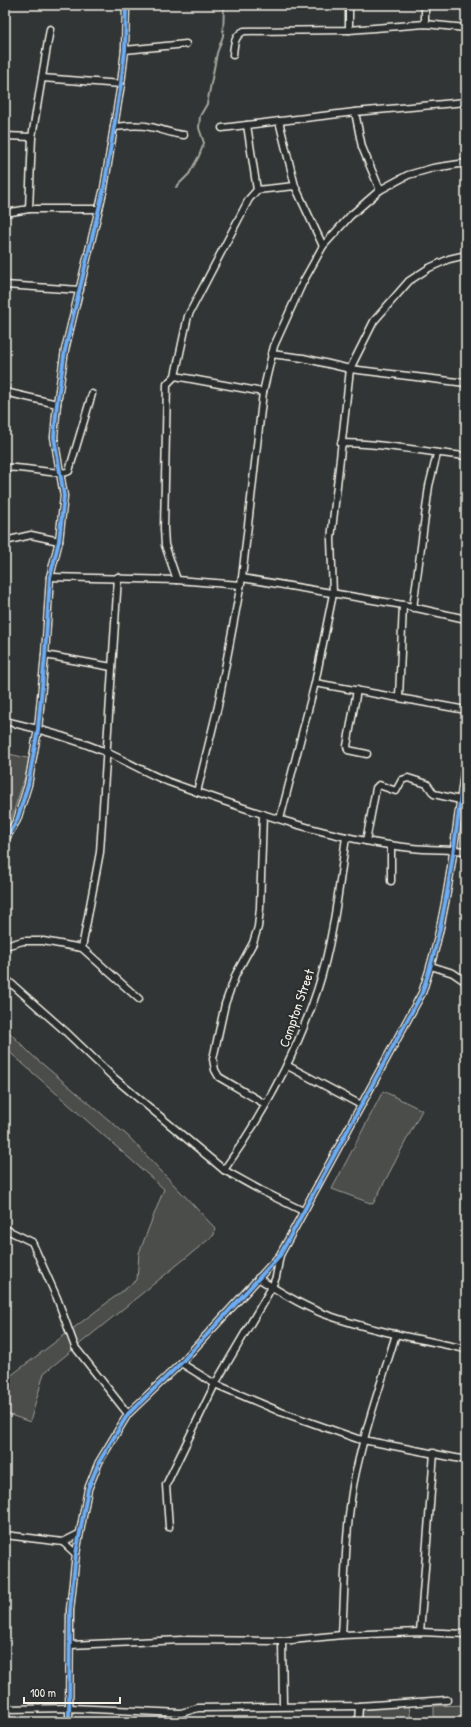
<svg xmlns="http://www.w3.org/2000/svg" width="471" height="1727" font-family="'Patrick Hand',sans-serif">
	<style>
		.green { fill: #4b4d4c; stroke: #a09f9a }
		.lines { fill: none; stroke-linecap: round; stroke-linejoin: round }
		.stream { stroke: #a6a5a0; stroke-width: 2 }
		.minor-casing { stroke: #f4f1e8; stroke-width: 9 }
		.minor { stroke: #2a2d2e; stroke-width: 6 }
		.cycleway-casing { stroke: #2a2d2e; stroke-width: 6 }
		.cycleway { stroke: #6dadf4; stroke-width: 4 }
		.labels { text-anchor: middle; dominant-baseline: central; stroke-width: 4; stroke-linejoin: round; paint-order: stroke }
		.street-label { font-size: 14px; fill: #f4f1e8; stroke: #2a2d2e }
	</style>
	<rect width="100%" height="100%" fill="#323535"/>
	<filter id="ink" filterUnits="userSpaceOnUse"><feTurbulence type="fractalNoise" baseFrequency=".025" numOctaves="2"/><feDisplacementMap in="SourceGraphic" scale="8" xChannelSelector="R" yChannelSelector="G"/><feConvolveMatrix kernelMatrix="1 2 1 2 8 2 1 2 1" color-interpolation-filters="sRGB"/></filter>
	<g filter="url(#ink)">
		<g class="green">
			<path d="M5,753L31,759L11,819L5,817Z"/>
			<path d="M5,1028L33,1056L128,1136L215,1228L214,1235L44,1373L30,1422L5,1413V1380L137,1280L139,1253L164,1189L5,1048Z"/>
			<path d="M383,1091L422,1110L373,1204L332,1189Z"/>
			<path d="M409,1705L411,1722H362L363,1709Z"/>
			<path d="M466,1705V1722H434V1706Z"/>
		</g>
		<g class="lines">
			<path class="stream" d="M176,187L189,174L199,156L204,143L199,128L200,116L207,104L217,53L223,36L224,5"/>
			<defs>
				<g id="minor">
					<path d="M425,5V24"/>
					<path d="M349,30V5"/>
					<path d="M125,50L186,44"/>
					<path d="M233,55C234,45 234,36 244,31L349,30L425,24L466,28"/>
					<path d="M42,78L121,84"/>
					<path d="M355,112L362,147L380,190"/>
					<path d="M279,121L295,186L323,246"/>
					<path d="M247,125L257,190"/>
					<path d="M114,127C126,126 138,124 150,127C162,129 172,134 184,135"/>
					<path d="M222,128L355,112L466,102"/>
					<path d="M5,136L32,137"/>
					<path d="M29,209L32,137L50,29"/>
					<path d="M5,213L29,209H99"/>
					<path d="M5,285L80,290"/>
					<path d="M271,354L303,358L350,369L466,383"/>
					<path d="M175,376L188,316L249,199L257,190L295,186"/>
					<path d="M5,392L57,404"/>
					<path d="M341,443C383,443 424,452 466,456"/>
					<path d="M5,468C20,465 60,477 69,471L92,394"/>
					<path d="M5,541L31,535L59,541"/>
					<path d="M50,577L177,580L240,585"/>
					<path d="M242,578L403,605L466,619"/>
					<path d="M177,580L165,545L164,529L167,384L175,376L263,392"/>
					<path d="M413,608L429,486L437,454"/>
					<path d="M45,655L112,667"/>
					<path d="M315,683L466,710"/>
					<path d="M357,690L347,746L348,750L367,754"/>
					<path d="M399,697L403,605"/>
					<path d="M5,721C40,729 74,739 106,752C128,762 148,774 169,782C248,810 328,839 412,848C430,850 448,849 466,851"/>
					<path d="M197,792L218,706L242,578L263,392L274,346L303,282L323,246L350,216L380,190L408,175L433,168L466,163"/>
					<path d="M263,814L260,908L258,927L253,943L236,974L225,1004L213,1059L215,1070L219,1077L265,1104"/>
					<path d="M280,819L315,683L333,594L331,539L350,369L374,321L409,281L429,268L449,259L466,255"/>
					<path d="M5,840L17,820L28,785L38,729L45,655L50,577L59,541L64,496L54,437L57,404L65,350L104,188L121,84L125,50L126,5"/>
					<path d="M366,841L376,788L379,785L396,791L402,780L408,778L427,784L434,794L460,800"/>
					<path d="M391,881V845"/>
					<path d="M5,946L23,941H43L82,948L139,999"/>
					<path d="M82,948L100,852L118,577"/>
					<path d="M431,966L453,973L466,982"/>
					<path d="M5,978L65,1031L113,1077L224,1170L260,1190L303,1211"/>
					<path d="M288,1066L361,1105"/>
					<path d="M224,1170C263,1115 296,1055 317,991C333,943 339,887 346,837"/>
					<path d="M5,1229L32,1242L57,1298L75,1347L128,1414"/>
					<path d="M258,1278C278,1291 304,1307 327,1315C372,1331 420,1339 466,1349"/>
					<path d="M181,1363L215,1384L281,1412L358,1439L466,1460"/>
					<path d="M169,1527L166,1485L215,1384L272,1287L276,1277L280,1255"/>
					<path d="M5,1535L63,1542L79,1534"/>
					<path d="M63,1542L76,1554"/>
					<path d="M420,1632L434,1453"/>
					<path d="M342,1635C345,1586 345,1534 353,1486C363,1434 381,1384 396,1334"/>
					<path d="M282,1641L283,1706"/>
					<path d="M70,1645L182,1640L282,1641L342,1635L420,1632L466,1634"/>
					<path d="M5,1709L71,1708L181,1713L198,1708L359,1706L447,1700"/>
					<path d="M69,1722L70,1610L76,1554L88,1489L99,1462L128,1414L181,1363L280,1255L422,993C448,918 455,836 466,758"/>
					<path d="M358,1722L359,1706"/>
				</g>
			</defs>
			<use href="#minor" class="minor-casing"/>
			<use href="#minor" class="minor"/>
			<defs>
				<g id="cycleway">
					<path d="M5,840L17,820L28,785L38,729L45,655L50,577L59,541L64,496L54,437L57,404L65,350L104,188L121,84L125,50L126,5"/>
					<path d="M69,1722L70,1610L76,1554L88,1489L99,1462L128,1414L181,1363L280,1255L422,993C448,918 455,836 466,758"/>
				</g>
			</defs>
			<use href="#cycleway" class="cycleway-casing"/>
			<use href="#cycleway" class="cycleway"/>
		</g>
	</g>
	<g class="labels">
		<g class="street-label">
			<text transform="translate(296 1008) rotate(-71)">Compton Street</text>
		</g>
	</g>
	<rect width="471" height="1727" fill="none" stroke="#2a2d2e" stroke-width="20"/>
	<rect x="10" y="10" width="451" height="1707" fill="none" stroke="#f4f1e8" stroke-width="1.5" filter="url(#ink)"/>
	<path d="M24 1697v6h96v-6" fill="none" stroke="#f4f1e8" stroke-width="2"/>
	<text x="30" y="1697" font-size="12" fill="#f4f1e8" stroke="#2a2d2e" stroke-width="3" paint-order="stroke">100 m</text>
</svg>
